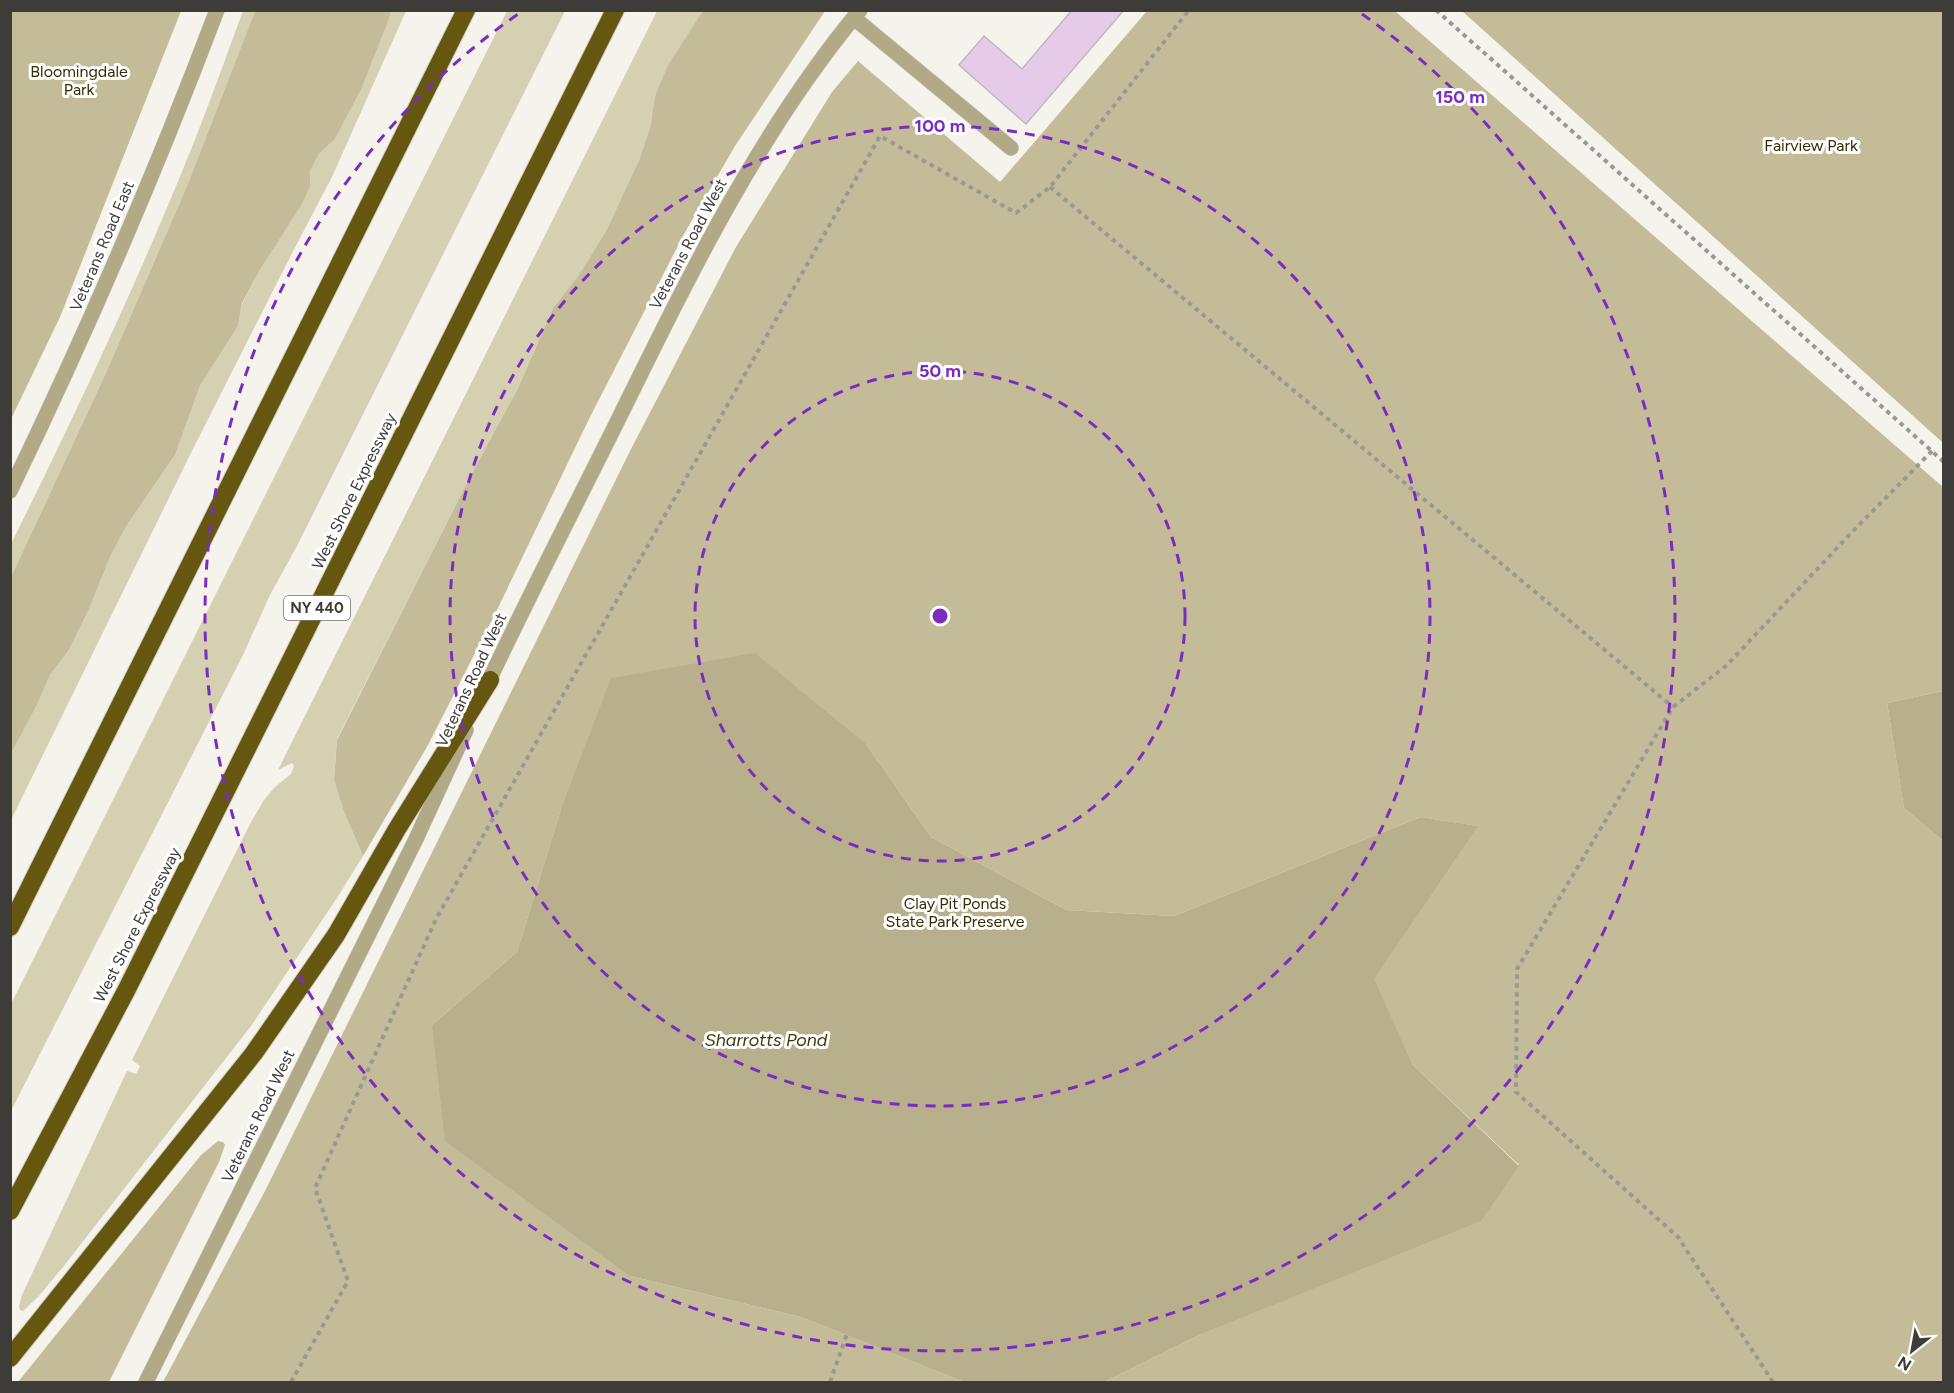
<svg xmlns="http://www.w3.org/2000/svg" width="1954" height="1393" font-family="Figtree,sans-serif">
	<style>
		.green { fill: #d6d0b3 }
		.forest { fill: #c4bc98 }
		.water { fill: #b8b08c }
		.building { fill: #e6cbe9; stroke: #beb9bf; stroke-width: 1.5 }
		.lines { fill: none; stroke-linecap: round; stroke-linejoin: round }
		.minor-casing { stroke: #d0cec8; stroke-width: 16 }
		.highway-casing { stroke: #d0cec8; stroke-width: 20 }
		.path { stroke: #999893; stroke-width: 4; stroke-dasharray: 4.5 4.5; stroke-linecap: butt }
		.minor { stroke: #b2aa87; stroke-width: 15 }
		.highway { stroke: #65570f; stroke-width: 18 }
		.ring { fill: none; stroke: #7b2cbf; stroke-width: 3; stroke-dasharray: 10 8 }
		.labels { text-anchor: middle; dominant-baseline: central; stroke-width: 6; stroke-linejoin: round; paint-order: stroke }
		.shield { fill: #fff; stroke: #777674; stroke-width: 1.5 }
		.shield-label { font-size: 15px; font-weight: bold; fill: #3d3c39 }
		.park-label { font-size: 16px; fill: #362d00; stroke: #fff }
		.street-label { font-size: 16px; fill: #3d3c39; stroke: #fff }
		.water-label { font-size: 18px; font-style: italic; fill: #403708; stroke: #fff }
		.centre { fill: #7b2cbf; stroke: #fff; stroke-width: 3 }
		.ring-label { font-size: 18px; text-anchor: middle; font-weight: bold; fill: #7b2cbf; stroke: #fff; stroke-width: 6; stroke-linejoin: round; paint-order: stroke }
	</style>
	<rect width="100%" height="100%" fill="#f5f3ec"/>
	<g class="green">
		<path d="M243,11H255L187,186L105,375L11,577V544C76,413 139,279 194,142C211,99 227,54 243,11Z"/>
		<path d="M391,11H406L332,177L288,261L190,455L11,820L10,753L38,703L50,675L69,650L90,607L110,557L127,525L175,455L200,386L238,326L242,304L260,270L301,206L310,187V171L319,154L335,139L361,90L388,22Z"/>
		<path d="M507,11H565L297,546L270,595L243,655L11,1111V1004Z"/>
		<path d="M657,11H703L655,96L650,128L639,160L606,231L578,276L553,308L518,388L472,473L337,739L334,780L344,812L363,856L337,898L251,1026L63,1267L39,1296L23,1311L20,1310L19,1306L22,1295L127,1071L136,1074L140,1066L132,1060L251,822L264,800L275,787L291,774L294,766L292,763L278,770Z"/>
	</g>
	<g class="forest">
		<path d="M11,10L181,11L60,317L11,419Z"/>
		<path d="M255,11H391L388,22L361,90L335,139L319,154L310,171V187L301,206L260,270L242,303L238,326L200,386L175,455L127,525L110,557L90,607L69,650L50,675L38,703L11,753V577L105,375L187,186Z"/>
		<path d="M703,11H825L735,146L684,234L589,419L496,612L428,745L363,856L344,812L334,780L337,740L472,473L518,388L553,308L578,276L606,231L639,160L650,128L655,96L668,65Z"/>
		<path d="M1147,11H1395L1943,487V691L1887,703L1904,808L1943,841V1382H1104L1201,1334L1519,1165L1413,1065L1373,979L1477,826L1421,817L1174,916L1066,910L931,837L866,744L561,809L517,952L432,1025L630,1276L801,1317L964,1382H163L266,1189L630,451L736,247L832,92L858,61L1000,182Z"/>
		<path d="M1462,11H1943V443L1941,441Z"/>
		<path d="M218,1141L223,1142L225,1145L219,1162L109,1382H18L201,1155Z"/>
	</g>
	<g class="water">
		<path d="M755,653L866,744L931,837L1066,910L1174,916L1421,817L1478,826L1374,979L1413,1065L1519,1166L1481,1221L1201,1334L1104,1382H964L801,1317L630,1276L445,1141L432,1025L517,952L561,809L611,678Z"/>
		<path d="M1943,691H1944L1943,841L1904,808L1887,703Z"/>
	</g>
	<path class="building" d="M1072,10H1124L1026,124L959,65L984,36L1022,69Z"/>
	<g class="lines">
		<defs>
			<g id="minor">
				<path d="M854,18L1011,148"/>
				<path d="M10,491C86,334 155,174 217,10"/>
				<path d="M485,689C528,597 575,507 620,416C689,276 759,131 860,10"/>
				<path d="M146,1382L416,839L466,730"/>
			</g>
			<g id="highway">
				<path d="M10,927L466,10"/>
				<path d="M10,1211L127,989L615,10"/>
				<path d="M10,1358L254,1053L336,935L397,829L490,680"/>
			</g>
		</defs>
		<use href="#minor" class="minor-casing"/>
		<use href="#highway" class="highway-casing"/>
		<g class="path">
			<path d="M1436,10L1944,462"/>
			<path d="M1050,187L1673,707"/>
			<path d="M291,1382L348,1281L315,1188L436,919L880,136L1016,213L1050,187L1189,10"/>
			<path d="M830,1382L848,1331"/>
			<path d="M1773,1382L1678,1237L1516,1092L1517,969L1673,707L1726,666L1854,530L1932,451"/>
		</g>
		<use href="#minor" class="minor"/>
		<use href="#highway" class="highway"/>
	</g>
	<g class="ring">
		<circle cx="940" cy="616" r="245"/>
		<circle cx="940" cy="616" r="490"/>
		<path d="M1362 14A735 735 0 1 1 518 14"/>
	</g>
	<g class="labels">
		<rect class="shield" x="284" y="596" width="66" height="24" rx="4.5"/>
		<g class="shield-label">
			<text x="317" y="608">NY 440</text>
		</g>
		<g class="park-label">
			<text x="79" y="71">Bloomingdale<tspan x="79" dy="18">Park</tspan></text>
			<text x="1811" y="145">Fairview Park</text>
			<text x="955" y="903">Clay Pit Ponds<tspan x="955" dy="18">State Park Preserve</tspan></text>
		</g>
		<g class="street-label">
			<text transform="translate(688 244) rotate(-62)">Veterans Road West</text>
			<text transform="translate(102 246) rotate(-67)">Veterans Road East</text>
			<text transform="translate(354 491) rotate(-64)">West Shore Expressway</text>
			<text transform="translate(471 680) rotate(-65)">Veterans Road West</text>
			<text transform="translate(137 925) rotate(-63)">West Shore Expressway</text>
			<text transform="translate(258 1116) rotate(-64)">Veterans Road West</text>
		</g>
		<g class="water-label">
			<text x="766" y="1040">Sharrotts Pond</text>
		</g>
	</g>
	<circle cx="940" cy="616" r="9" class="centre"/>
	<g class="ring-label">
		<text x="1460" y="103">150 m</text>
		<text x="940" y="132">100 m</text>
		<text x="940" y="377">50 m</text>
	</g>
	<rect width="1954" height="1393" fill="none" stroke="#3d3c39" stroke-width="24"/>
	<g transform="translate(1912 1351) rotate(211)" stroke="#ffffff" stroke-width="4.5" paint-order="stroke">
	<path d="M0-4.5L10 22L0 15L-10 22Z" fill="#3d3c39"/>
	<text y="-9" font-size="16" font-weight="bold" text-anchor="middle" fill="#3d3c39">N</text>
	</g>
</svg>
